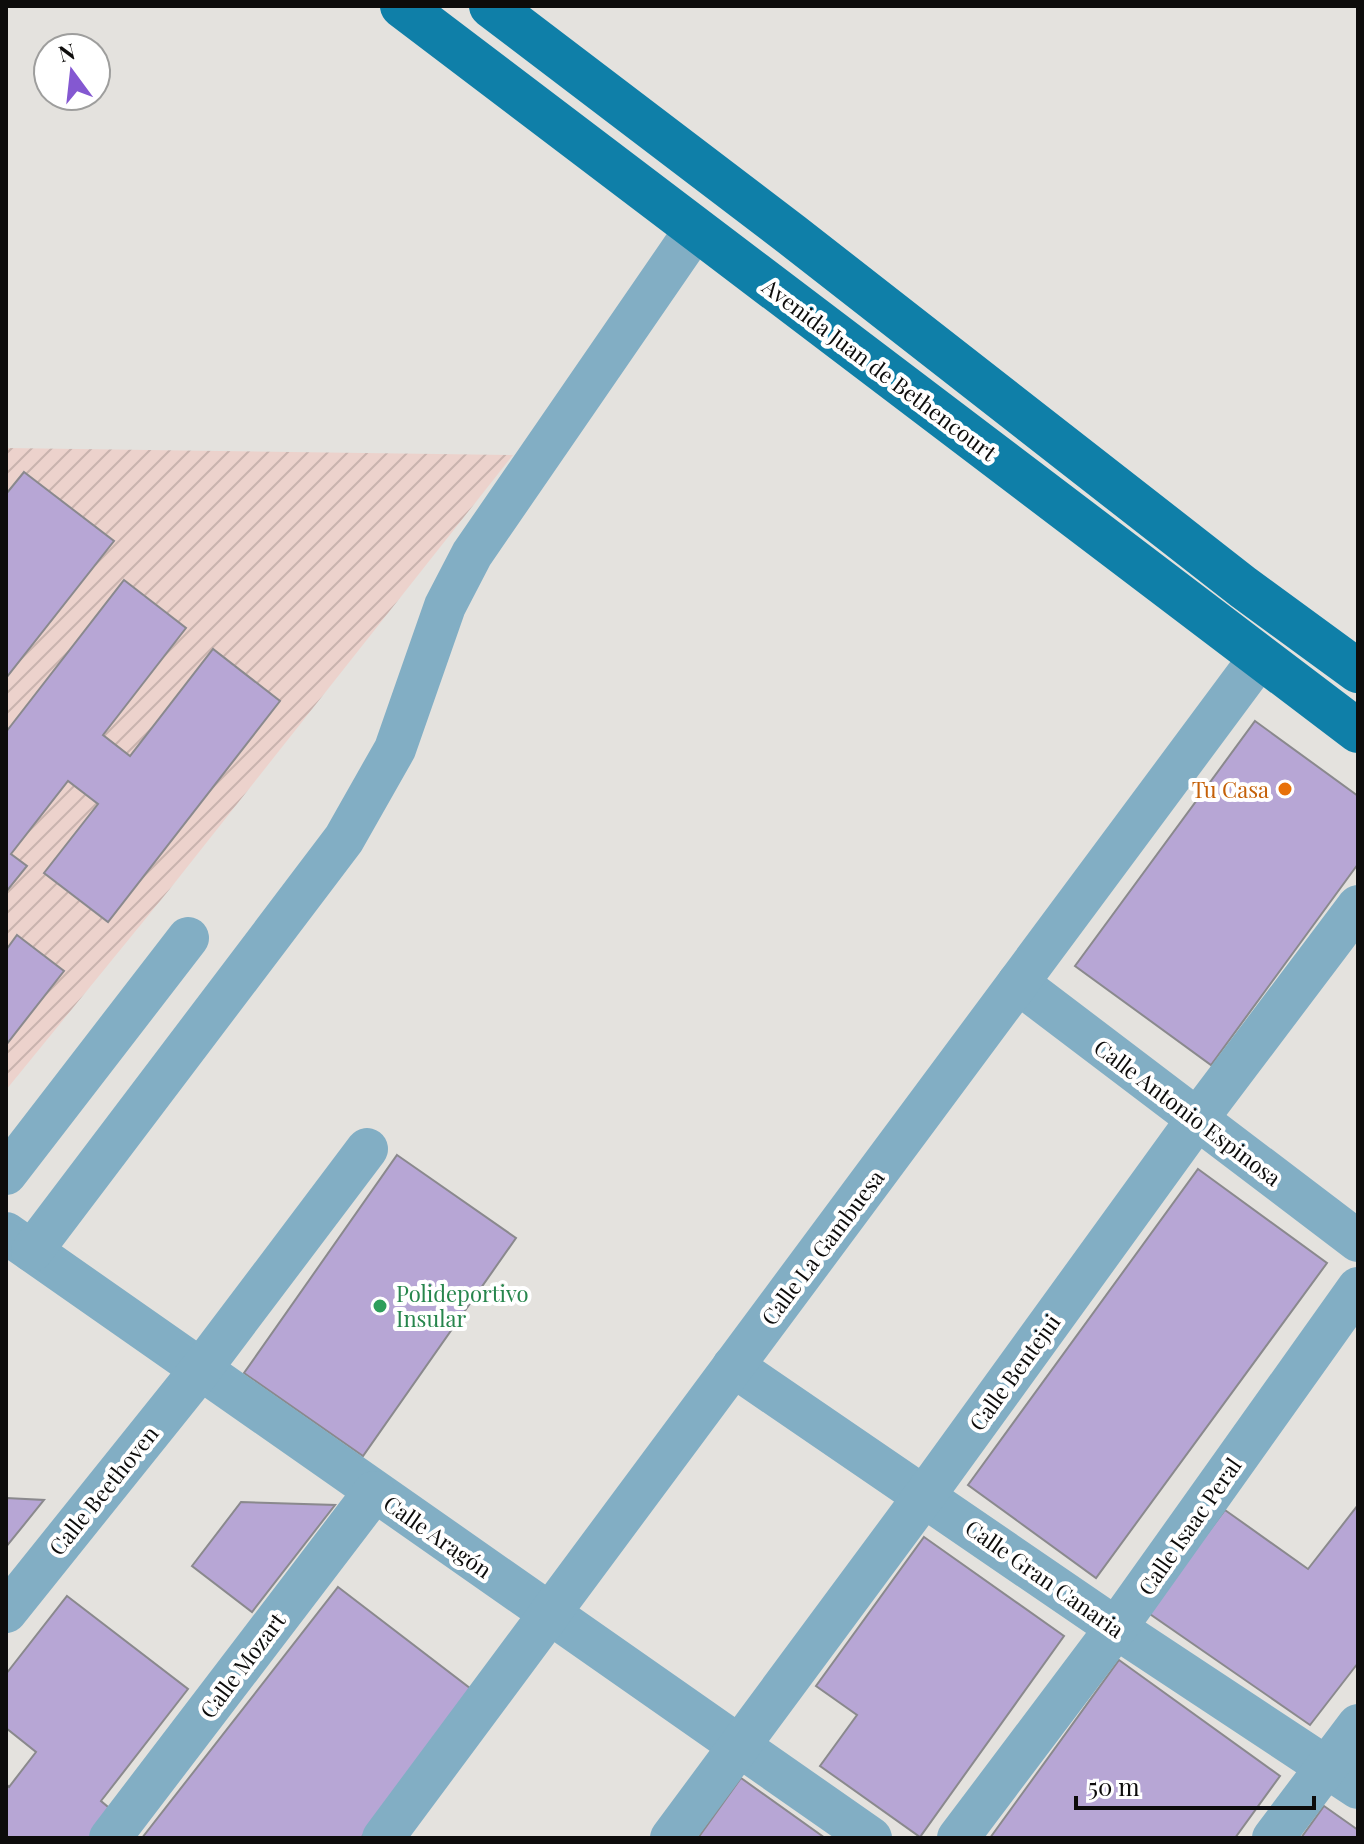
<svg xmlns="http://www.w3.org/2000/svg" width="1364" height="1844" font-family="'Playfair Display',serif">
	<style>
		.industrial { fill: url(#industrial-furrows) }
		.building { fill: #b7a6d5; stroke: #8a898d; stroke-width: 2 }
		.lines { fill: none; stroke-linecap: round; stroke-linejoin: round }
		.minor { stroke: #82aec4; stroke-width: 42 }
		.major { stroke: #0f7fa8; stroke-width: 44 }
		.food-dot { fill: #e8710a; stroke: #fff; stroke-width: 3 }
		.leisure-dot { fill: #2e9e5b; stroke: #fff; stroke-width: 3 }
		.labels { text-anchor: middle; dominant-baseline: central; stroke-width: 8; stroke-linejoin: round; paint-order: stroke }
		.street-label { font-size: 22px; fill: #0d0c0b; stroke: #fff }
		.food-label { font-size: 22px; fill: #c56008; stroke: #fff; text-anchor: end }
		.leisure-label { font-size: 22px; fill: #27864d; stroke: #fff; text-anchor: start }
	</style>
	<defs>
		<pattern id="industrial-furrows" width="10" height="10" patternUnits="userSpaceOnUse" patternTransform="scale(2)"><rect width="10" height="10" fill="#ecd2cc"/><path d="M-1 1l2-2M0 10L10 0M9 11l2-2" fill="none" stroke="#c9b3ae"/></pattern>
	</defs>
	<rect width="100%" height="100%" fill="#e4e2de"/>
	<path class="industrial" d="M6,448L513,455L169,890L6,1090Z"/>
	<g class="building">
		<path d="M24,472L114,541L6,678V494Z"/>
		<path d="M124,580L186,628L103,735L130,756L213,649L280,701L108,922L44,873L98,804L68,781L11,854L27,866L6,892V732Z"/>
		<path d="M1255,721L1358,796V864L1211,1065L1075,966Z"/>
		<path d="M17,935L64,971L6,1045V950Z"/>
		<path d="M397,1155L516,1238L363,1456L244,1373Z"/>
		<path d="M1198,1169L1327,1263L1096,1578L968,1485Z"/>
		<path d="M6,1498L44,1500L6,1547Z"/>
		<path d="M241,1502L335,1505L252,1612L192,1566Z"/>
		<path d="M1358,1505V1663L1310,1725L1147,1612L1225,1510L1308,1569Z"/>
		<path d="M924,1537L1064,1636L920,1837L820,1766L857,1715L816,1686Z"/>
		<path d="M338,1587L475,1692L361,1838H142Z"/>
		<path d="M67,1596L188,1689L101,1801L114,1812L94,1838H6V1784L9,1787L36,1752L6,1728V1674Z"/>
		<path d="M1119,1660L1280,1776L1235,1838H990Z"/>
		<path d="M741,1778L825,1838H698Z"/>
		<path d="M1324,1806L1358,1830V1838H1301Z"/>
	</g>
	<g class="lines">
		<g class="minor">
			<path d="M1018,983L1358,1241"/>
			<path d="M6,1174L188,938"/>
			<path d="M6,1233L871,1838"/>
			<path d="M32,1251L344,839L395,749L445,606L472,554L695,230"/>
			<path d="M733,1366L1116,1628L1358,1788"/>
			<path d="M6,1612L201,1369L367,1149"/>
			<path d="M110,1838L374,1492"/>
			<path d="M383,1838L1260,657"/>
			<path d="M671,1838L925,1495L1198,1118L1358,906"/>
			<path d="M958,1838L1116,1628L1358,1288"/>
			<path d="M1273,1838L1358,1725"/>
		</g>
		<g class="major">
			<path d="M402,6L1358,731"/>
			<path d="M491,6L792,235L1243,587L1358,671"/>
		</g>
	</g>
	<circle class="food-dot" cx="1285" cy="789" r="8"/>
	<circle class="leisure-dot" cx="380" cy="1306" r="8"/>
	<g class="labels">
		<g class="street-label">
			<text transform="translate(880 369) rotate(37)">Avenida Juan de Bethencourt</text>
			<text transform="translate(1188 1112) rotate(37)">Calle Antonio Espinosa</text>
			<text transform="translate(822 1247) rotate(-53)">Calle La Gambuesa</text>
			<text transform="translate(1014 1372) rotate(-54)">Calle Bentejui</text>
			<text transform="translate(103 1490) rotate(-51)">Calle Beethoven</text>
			<text transform="translate(1189 1526) rotate(-55)">Calle Isaac Peral</text>
			<text transform="translate(438 1536) rotate(35)">Calle Aragón</text>
			<text transform="translate(1045 1578) rotate(35)">Calle Gran Canaria</text>
			<text transform="translate(242 1665) rotate(-53)">Calle Mozart</text>
		</g>
		<g class="food-label">
			<text x="1269" y="789">Tu Casa</text>
		</g>
		<g class="leisure-label">
			<text x="396" y="1293">Polideportivo<tspan x="396" dy="25">Insular</tspan></text>
		</g>
	</g>
	<rect width="1364" height="1844" fill="none" stroke="#0d0c0b" stroke-width="16"/>
	<g transform="translate(72 72) rotate(345)"><circle r="38" fill="#ffffff" stroke="#9e9e9d" stroke-width="2"/>
	<path d="M0-6L14 30L0 20L-14 30Z" fill="#8458d1"/>
	<text y="-12" font-size="22" font-weight="bold" text-anchor="middle" fill="#0d0c0b">N</text>
	</g>
	<path d="M1076 1796v12h238v-12" fill="none" stroke="#0d0c0b" stroke-width="4"/>
	<text x="1088" y="1796" font-size="24" fill="#0d0c0b" stroke="#ffffff" stroke-width="6" paint-order="stroke">50 m</text>
</svg>
